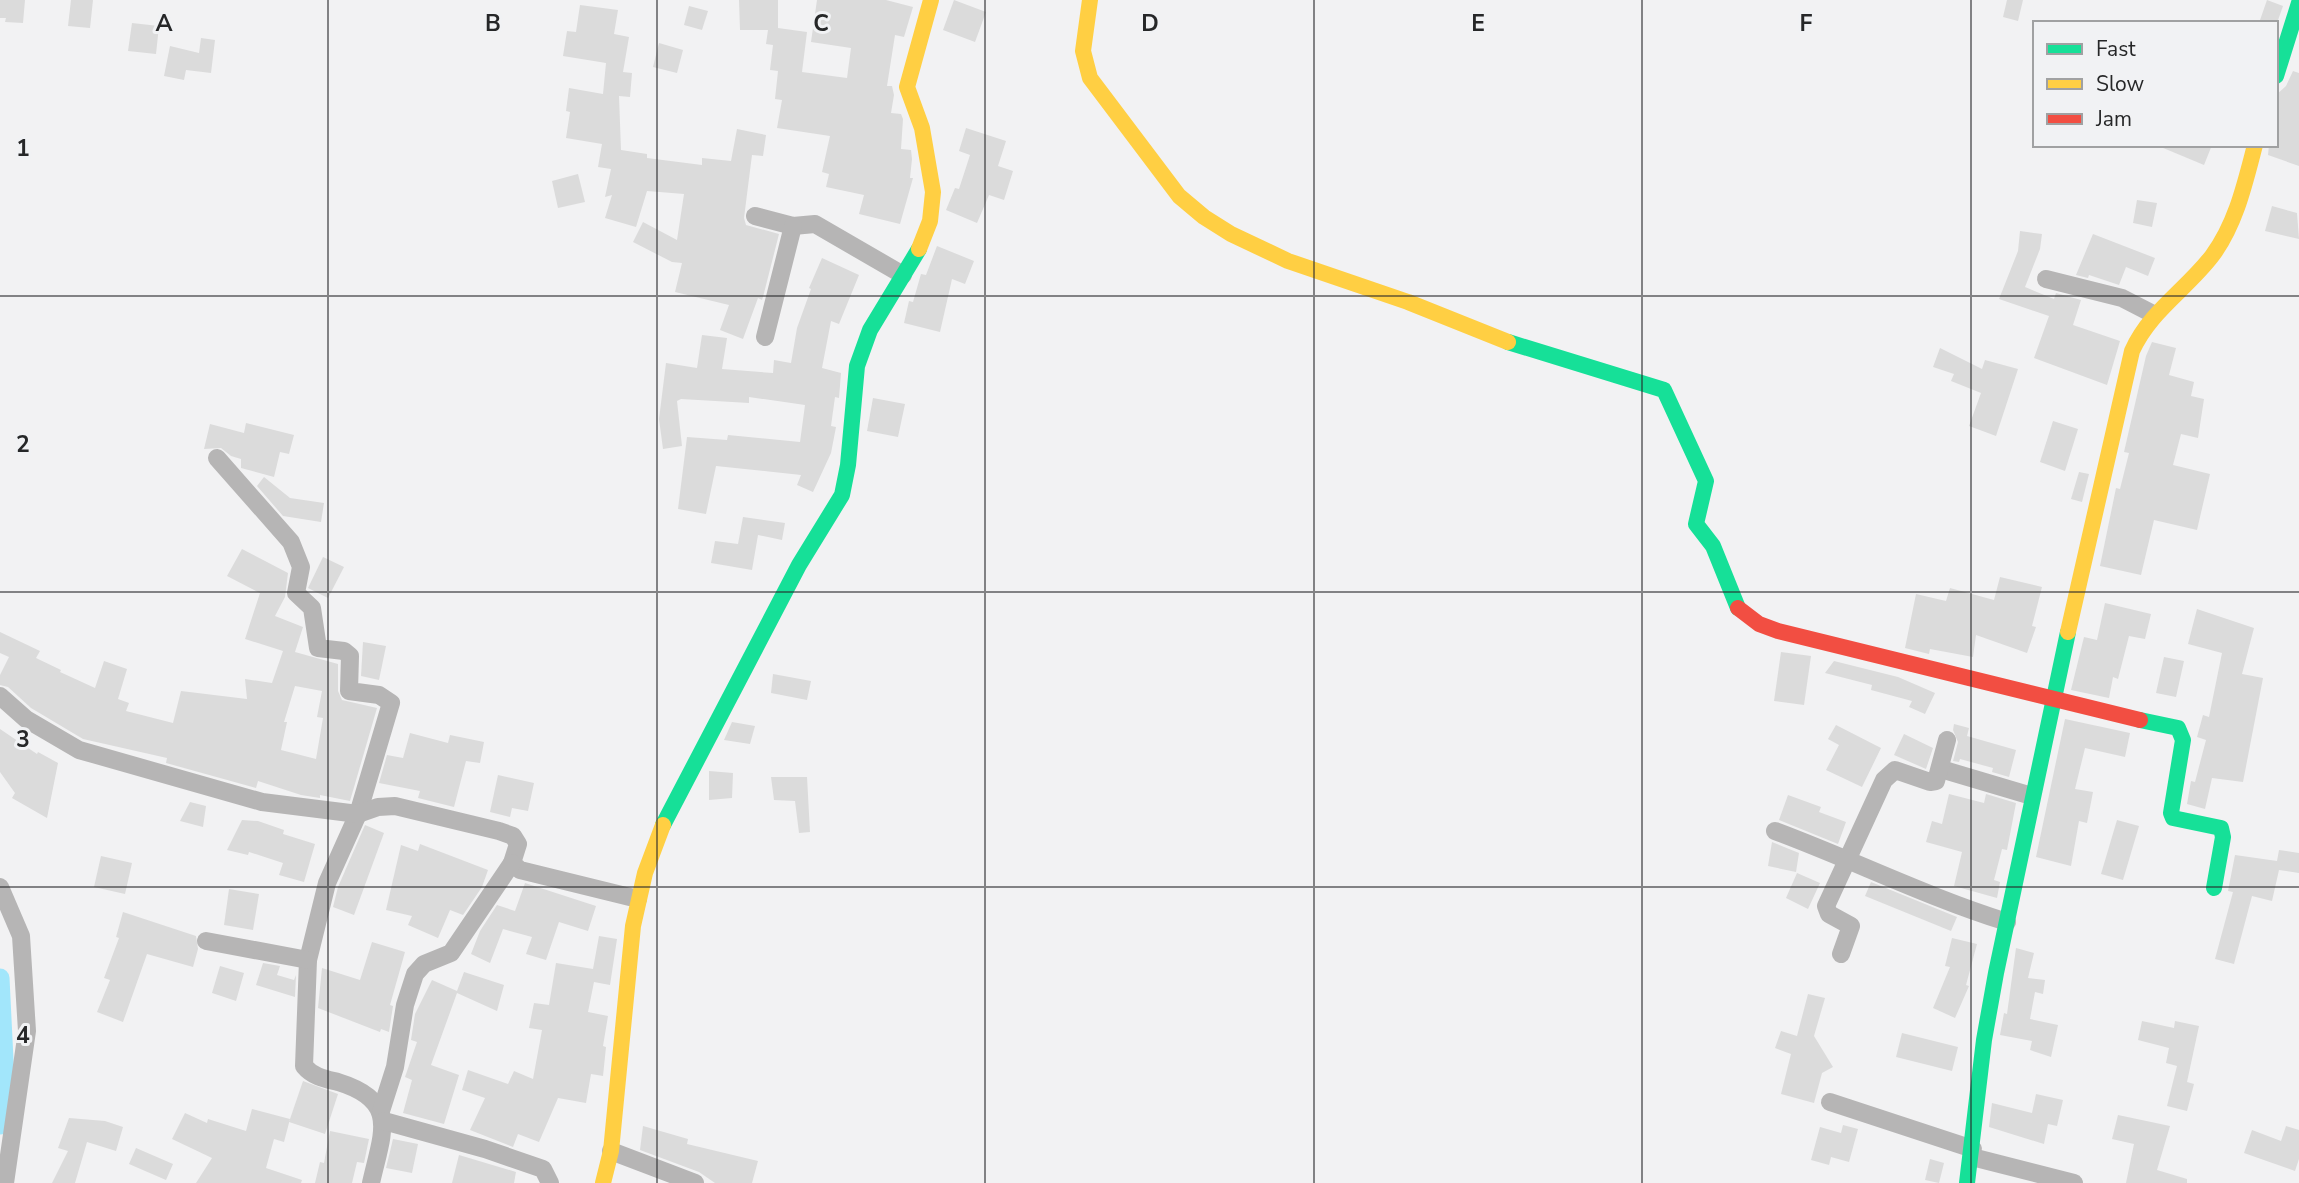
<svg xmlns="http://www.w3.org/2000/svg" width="2299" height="1183" font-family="'Nunito Sans',sans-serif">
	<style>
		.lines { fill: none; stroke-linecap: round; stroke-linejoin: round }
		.canal { stroke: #a2e6fb; stroke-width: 19 }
		.building { fill: #dbdbdb; fill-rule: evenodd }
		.street { stroke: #b6b5b5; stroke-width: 18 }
		.fast { stroke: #16e098; stroke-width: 16 }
		.slow { stroke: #ffcf43; stroke-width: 16 }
		.jam { stroke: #f24e42; stroke-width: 16 }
		.grid { fill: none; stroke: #262728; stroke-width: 2; stroke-opacity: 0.55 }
		.grid-label { font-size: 23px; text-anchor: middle; font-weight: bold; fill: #262728; stroke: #f1f2f4; stroke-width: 6; stroke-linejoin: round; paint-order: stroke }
	</style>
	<rect width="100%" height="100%" fill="#f2f2f3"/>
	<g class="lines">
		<path class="canal" d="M0,978L6,1101L0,1125"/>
	</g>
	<g class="building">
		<path d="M0,0H25L23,23L5,22L6,18H0Z"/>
		<path d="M71,0H93L90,28L68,26Z"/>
		<path d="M739,0H778V28L807,32L802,72L847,78L851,48L811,42L817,0H886L913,7L904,37L895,35L887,86H892L894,95L891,113L901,114L903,119L901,149L911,150L912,159L910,178H913L900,224L859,214L864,195L826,187L829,174L822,172L830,136L777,128L782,100L775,99L778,71L770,70L773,45L766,44L768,30H740Z"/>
		<path d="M954,0L986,12L975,42L943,30Z"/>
		<path d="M2007,0H2023L2018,21L2003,17Z"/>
		<path d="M2267,0L2283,6L2277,23H2259Z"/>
		<path d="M580,5L618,10L614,34L629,37L623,72L632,73L630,97L619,96L621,150L647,154V158L702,165V158L731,161L737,129L766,135L763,156L752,155L744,218L746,225L779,234L763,297L762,300L758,298L743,339L720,330L729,305L675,292L682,263L672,262L633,242L643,222L677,240L684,194L647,191L636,227L605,218L612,195L605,197L611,169L598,167L602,144L566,138L570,112L566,111L569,88L603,94L606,63L563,56L567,31L576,32Z"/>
		<path d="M689,6L708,11L702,30L684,25Z"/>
		<path d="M132,23L159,26L156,54L128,51Z"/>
		<path d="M201,38L215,40L211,73L186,70L184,80L164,76L170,46L199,53Z"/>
		<path d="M659,43L683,50L677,73L653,67Z"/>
		<path d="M2293,71L2299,73V166L2268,155L2269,145H2276V95L2286,86Z"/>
		<path d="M966,128L1006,141L998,166L1013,171L1004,200L989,195L977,223L946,210L955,188L959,189L970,155L959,151Z"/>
		<path d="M2156,145H2212L2204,165Z"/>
		<path d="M578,174L585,202L558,208L552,181Z"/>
		<path d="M2137,200L2157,203L2152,227L2133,223Z"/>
		<path d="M2272,206L2297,213L2299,239L2265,231Z"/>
		<path d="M2020,231L2042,234L2040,249L2025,287L2054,299L2056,293L2081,300L2073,325L2120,341L2107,385L2034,358L2049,316L1999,299L2018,251Z"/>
		<path d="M2093,234L2155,258L2148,276L2126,267L2119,285L2089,275L2088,278L2076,275Z"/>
		<path d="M937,246L974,261L965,284L952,279L940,332L904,323L909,301L913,302L921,274L926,275Z"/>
		<path d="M822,258L859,275L839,324L831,321L822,368L841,373L839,398L835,397L831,426L836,427L831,453L813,492L797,485L801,475L716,466L706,514L678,509L687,437L727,440L728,435L800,442L805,405L749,397V403L681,399L677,401L682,446L663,449L659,419L666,363L697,368L702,335L727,338L722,369L773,373L774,360L791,363L797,328L811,289L809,288Z"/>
		<path d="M2152,342L2176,348L2169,375L2194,382L2191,396L2204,399L2198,438L2181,434L2173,465L2210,474L2197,530L2154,520L2141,575L2100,566L2116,488L2120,489L2129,453L2124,452L2146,356Z"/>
		<path d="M1940,348L1982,369L1985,360L2018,369L1996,436L1969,426L1981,393L1951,381L1954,374L1933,367Z"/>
		<path d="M873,398L905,404L898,437L867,431Z"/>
		<path d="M2053,421L2078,429L2065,471L2040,462Z"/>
		<path d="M246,423L294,435L289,454L280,452L274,477L241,468V459L231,456L221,448L204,449L210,424L244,433Z"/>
		<path d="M2079,472L2089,474L2082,502L2071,499Z"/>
		<path d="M264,477L290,498L324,503L321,522L283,516L257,486Z"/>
		<path d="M743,517L785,523L782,540L758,535L752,570L711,563L715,541L738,544Z"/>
		<path d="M242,549L288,573L285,597L275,616L303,627L295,652L338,664V691L342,700L377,708L350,801L320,795V798L301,795L258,781L256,788L166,763L167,758L83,739L31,708L8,687L0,685V675L9,657L0,653V632L40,651L36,658L61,670L60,672L95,688L104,661L127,669L118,699L129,703L126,711L173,723L181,691L247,699L245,679L272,683L283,651L245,639L260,593L227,576ZM295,686L322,691L317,717L323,718L316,759L281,750L287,722H284Z"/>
		<path d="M323,557L344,567L328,598L308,588Z"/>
		<path d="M2000,577L2042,587L2032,626L2036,627L2027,653L1976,635L1973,657L1930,649L1929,654L1905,648L1916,594L1946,601L1950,588L1994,600Z"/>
		<path d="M2105,603L2151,614L2145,639L2129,636L2118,679L2113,677L2109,698L2071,690L2084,637L2097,640Z"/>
		<path d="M2197,609L2254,628L2242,674L2263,678L2243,782L2212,778L2205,809L2187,804L2191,781L2195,782L2206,740L2197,737L2203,715L2209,717L2222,653L2188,644Z"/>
		<path d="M363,642L386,646L379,680L361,676Z"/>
		<path d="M1781,652L1811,656L1804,705L1774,701Z"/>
		<path d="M2164,657L2184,661L2176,697L2156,693Z"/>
		<path d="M1834,661L1898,677L1935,693L1925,714L1909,707L1912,701L1871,690L1872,685L1825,673Z"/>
		<path d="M773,674L811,681L807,700L771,693Z"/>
		<path d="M2065,719L2130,733L2125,757L2085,748L2075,789L2093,792L2087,823L2079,821L2071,866L2036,857Z"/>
		<path d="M732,722L755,726L750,744L724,740Z"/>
		<path d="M1954,724L1969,728L1967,736L2016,750L2009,777L1992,772L1993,768L1960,759L1959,762L1953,761L1958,742L1953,730Z"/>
		<path d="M1836,725L1881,748L1862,787L1826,770L1839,745L1828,739Z"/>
		<path d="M0,729L37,754L38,752L58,763L47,818L12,798L15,793L0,772Z"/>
		<path d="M410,733L448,743L450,735L484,742L480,763L466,761L454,807L418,798L420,791L379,783L387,755L403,758Z"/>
		<path d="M1904,734L1933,748L1926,769L1894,755Z"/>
		<path d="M709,771L733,773L732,798L709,800Z"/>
		<path d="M498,775L534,783L528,811L512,808L510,817L490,812Z"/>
		<path d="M771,777H807L810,832L799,833L795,801L774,800Z"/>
		<path d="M1949,794L1984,803L1986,794L2016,803L2007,850L2002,849L1994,880L2000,882L1997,898L1954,886L1962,852L1926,842L1932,821L1942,824Z"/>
		<path d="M1788,795L1821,807L1819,812L1846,822L1838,844L1779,820Z"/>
		<path d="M190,802L206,806L203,827L180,821Z"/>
		<path d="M242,820L258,821L284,830L283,834L315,844L304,882L279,875L283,863L249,852L248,855L227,850Z"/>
		<path d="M2117,820L2139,826L2123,880L2101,874Z"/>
		<path d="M365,825L384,833L354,915L333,907L338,887Z"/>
		<path d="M1772,842L1799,853L1796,872L1768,866Z"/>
		<path d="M420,844L488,870L482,887L463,915L450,910L438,938L408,925L412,916L386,910L401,845L418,851Z"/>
		<path d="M2279,850L2299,853V873L2279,870L2272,901L2252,896L2234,964L2215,959L2233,892L2228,891L2235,855L2277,861Z"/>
		<path d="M101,856L132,863L125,894L94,887Z"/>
		<path d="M1797,873L1820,883L1808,909L1786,898Z"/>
		<path d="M1871,882L1957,917L1951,931L1865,896Z"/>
		<path d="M525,883L596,906L588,931L559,922L546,960L526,954L532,937L503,929L490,963L471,954L480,931L497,905L515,911Z"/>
		<path d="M229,889L259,894L253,930L224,925Z"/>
		<path d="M123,912L196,936L198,949L193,967L147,954L123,1022L97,1012L110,980L104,978L119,938L116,937Z"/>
		<path d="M599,936L617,939L610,985L594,982L588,1012L608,1016L603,1046L606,1047L603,1076L591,1074L586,1103L558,1098L539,1142L518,1134L513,1147L470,1130L485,1098L462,1090L468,1070L508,1084L514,1071L533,1079L542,1030L529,1028L534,1003L549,1005L556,963L593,969Z"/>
		<path d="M1952,938L1977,944L1966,985L1969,986L1955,1018L1933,1008L1950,967L1945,966Z"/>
		<path d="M372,942L405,952L390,1005L393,1006L389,1032L381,1029L380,1032L318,1008L322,968L360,980Z"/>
		<path d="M2016,948L2034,953L2028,978L2045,980L2043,994L2035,992L2030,1019L2058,1025L2051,1057L2030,1050L2032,1041L2000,1035L2004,1013L2007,1014Z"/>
		<path d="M263,963L280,966L277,975L294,980L296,975L295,997L256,985Z"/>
		<path d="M220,966L244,973L236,1001L212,993Z"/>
		<path d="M464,972L504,985L497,1011L457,993L431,1065L459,1075L444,1124L403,1113L412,1080L405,1077L417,1042L411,1040L415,1014L432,980L457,991Z"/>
		<path d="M1808,994L1825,998L1814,1036L1833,1067L1822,1073L1814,1103L1781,1094L1791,1054L1775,1048L1781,1031L1797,1036Z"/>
		<path d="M2142,1021L2174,1028L2175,1021L2199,1026L2187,1082L2194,1084L2187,1111L2167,1106L2177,1066L2166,1063L2169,1048L2138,1040Z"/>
		<path d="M1902,1033L1958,1047L1952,1071L1896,1057Z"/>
		<path d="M303,1081L338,1094L325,1134L289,1122Z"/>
		<path d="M2036,1094L2063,1100L2057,1126L2048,1124L2044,1144L1989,1127L1992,1103L2032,1113Z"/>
		<path d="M252,1109L290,1119L284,1142L274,1139L266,1168L302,1180L301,1183H196L212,1158L172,1139L185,1113L207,1123L208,1119L246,1131Z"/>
		<path d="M2118,1115L2170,1126L2157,1170L2187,1179V1183H2126L2134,1144L2112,1139Z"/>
		<path d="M69,1118L105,1121L123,1127L116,1151L87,1142L75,1183H52L68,1151L58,1148Z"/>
		<path d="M1843,1125L1858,1129L1849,1162L1831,1157L1829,1165L1811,1160L1820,1127L1841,1133Z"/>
		<path d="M643,1126L688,1139L687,1144L758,1161L752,1183H715L699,1172L640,1150Z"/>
		<path d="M2286,1126L2299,1130V1159L2295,1171L2244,1153L2252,1130L2281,1141Z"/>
		<path d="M330,1131L369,1139L364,1163L357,1162L352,1183H315L320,1162L324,1163Z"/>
		<path d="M393,1139L418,1144L412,1173L386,1168Z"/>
		<path d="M136,1148L173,1164L166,1180L129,1164Z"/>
		<path d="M459,1155L516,1172L514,1183H452Z"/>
		<path d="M1930,1159L1944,1163L1939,1183L1925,1180Z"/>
	</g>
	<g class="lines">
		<g class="street">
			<path d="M755,216L793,226L815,224L903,275"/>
			<path d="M2046,279L2122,298L2153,314"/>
			<path d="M765,337L793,226"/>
			<path d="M217,458L291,542L301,567L296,593L312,608L318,648L344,651L350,656L349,691L379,695L391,703L358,814L327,883L308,960L304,1066C313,1077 326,1079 338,1082C400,1101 382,1133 371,1183"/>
			<path d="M0,696L26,719L79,750L262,802L358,814L378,807L395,806L499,831L513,836L518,844L512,863L520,870L638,899"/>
			<path d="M1941,769L2032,796"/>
			<path d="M1775,831C1853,860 1927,897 2007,922"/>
			<path d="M0,887L21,936L27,1031L5,1183"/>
			<path d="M206,941L308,960"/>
			<path d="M1841,954L1851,926L1829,914L1826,906L1884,780L1895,770L1930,782L1936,781L1947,740"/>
			<path d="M1830,1102L1973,1149"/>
			<path d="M381,1111L395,1067L405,1005L415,974L424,964L451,953L512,863"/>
			<path d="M384,1121L485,1149L543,1169L550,1183"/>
			<path d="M611,1151L695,1183"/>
			<path d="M1972,1157L2074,1183"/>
		</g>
		<g class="fast">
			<path d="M2276,76L2299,3"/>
			<path d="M1508,342L1664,390L1706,481L1696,524L1713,546L1738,608"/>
			<path d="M2140,720L2178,728L2183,740L2171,813L2173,818L2221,828L2223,837L2214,888"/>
			<path d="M663,825L799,565L842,495L848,465L857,366L870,330L919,249"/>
			<path d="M1967,1183L1984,1040L1996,973L2068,632"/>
		</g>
		<g class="slow">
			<path d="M1090,0L1083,51L1090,78L1179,196L1204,217L1231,234L1288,261L1408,302L1508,342"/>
			<path d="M919,249L930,221L933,192L922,128L907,87L931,0"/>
			<path d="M2068,632L2132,351C2150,311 2186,290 2212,256C2236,224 2245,183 2255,145"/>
			<path d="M603,1183L611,1151L633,926L645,873L663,825"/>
		</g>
		<path class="jam" d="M1738,608L1759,624L1778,631L2140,720"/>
	</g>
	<path class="grid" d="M328,0V1183M657,0V1183M985,0V1183M1314,0V1183M1642,0V1183M1971,0V1183M0,296H2299M0,592H2299M0,887H2299"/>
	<g class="grid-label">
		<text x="164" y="31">A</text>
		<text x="493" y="31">B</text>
		<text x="821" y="31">C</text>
		<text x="1150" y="31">D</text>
		<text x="1478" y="31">E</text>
		<text x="1806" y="31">F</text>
		<text x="23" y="156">1</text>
		<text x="23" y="452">2</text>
		<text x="23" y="747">3</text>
		<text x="23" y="1043">4</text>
	</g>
	<rect x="2033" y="21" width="245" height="126" fill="#f1f2f4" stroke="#a0a1a2" stroke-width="2"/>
	<rect x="2047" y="44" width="35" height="10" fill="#16e098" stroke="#a0a1a2" stroke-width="2"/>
	<text x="2096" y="56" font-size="21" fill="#262728">Fast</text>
	<rect x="2047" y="79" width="35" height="10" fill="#ffcf43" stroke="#a0a1a2" stroke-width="2"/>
	<text x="2096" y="91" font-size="21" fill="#262728">Slow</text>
	<rect x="2047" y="114" width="35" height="10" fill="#f24e42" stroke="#a0a1a2" stroke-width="2"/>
	<text x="2096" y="126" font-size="21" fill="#262728">Jam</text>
</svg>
